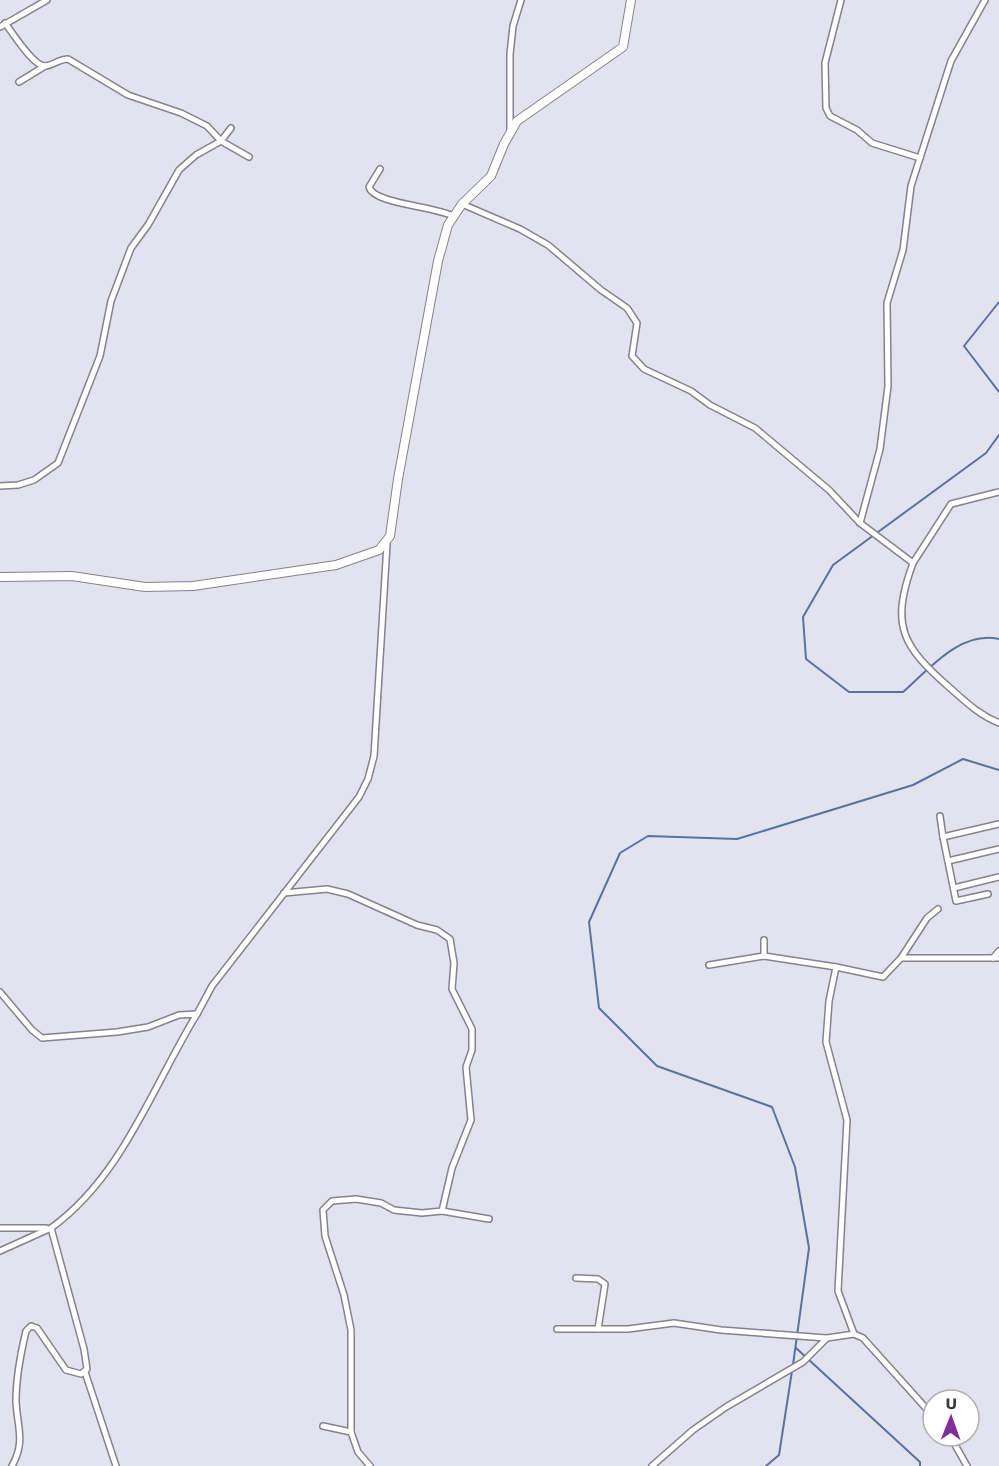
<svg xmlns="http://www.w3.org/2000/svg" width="999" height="1466" font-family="'Work Sans',sans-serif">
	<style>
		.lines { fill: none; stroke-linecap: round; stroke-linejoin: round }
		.stream { stroke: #5a71a0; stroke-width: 2 }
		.street-casing { stroke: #83828d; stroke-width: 8 }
		.secondary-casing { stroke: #83828d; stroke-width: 10 }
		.street { stroke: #fff; stroke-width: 5 }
		.secondary { stroke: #fff; stroke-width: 8 }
	</style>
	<rect width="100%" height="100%" fill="#e3e3ef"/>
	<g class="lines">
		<g class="stream">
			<path d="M999,302L964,346L999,392"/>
			<path d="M999,435L986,453L833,565L803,617L806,659L849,692H903C929,669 961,630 999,639"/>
			<path d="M796,1348L920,1462V1466"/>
			<path d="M793,1365L809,1248L795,1167L772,1107L657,1066L599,1008L589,922L620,853L648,836L737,839L913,785L963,759L999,770"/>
			<path d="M766,1466L779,1455L792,1371"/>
		</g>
		<defs>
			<g id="street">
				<path d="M841,0L825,63L826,108L830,116L857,130L872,143L920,158"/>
				<path d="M5,23C12,32 33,66 45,66C52,66 59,59 68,59L128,95L181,113L207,126L221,141L249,157"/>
				<path d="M0,27L47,0"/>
				<path d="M19,82L45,66"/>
				<path d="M510,131V54L513,26L521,0"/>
				<path d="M380,169L369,187C374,204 434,206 453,216"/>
				<path d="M462,204L520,229L548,245L601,290L627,308L637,323L632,356L644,369L691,391L710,405L755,428L829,490L860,523L913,563C890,626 902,646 950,688C966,702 979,715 999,723"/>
				<path d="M0,486L18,485L34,480L58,463L100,356L111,301L131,248L148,225L179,170L196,155L221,141L231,128"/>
				<path d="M860,523L880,449L888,386L887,303L903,250L911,186L951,61L985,0"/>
				<path d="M913,563L951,504L999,492"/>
				<path d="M940,816L943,837"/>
				<path d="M948,861L999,849"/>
				<path d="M954,888L999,877"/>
				<path d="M284,893L327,889L348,894L417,925L437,930L450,939L454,963L452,989L472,1029V1050L466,1067L471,1120L452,1168L442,1211L422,1213L394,1210L381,1203L356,1199L332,1201L323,1210L325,1236L344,1295L351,1330V1432L358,1452L370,1466"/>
				<path d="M988,894L956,901L943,837L999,824"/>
				<path d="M764,940V956"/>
				<path d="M901,958L927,918L938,909"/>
				<path d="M993,958L999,951"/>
				<path d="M709,965L764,956L836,967"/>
				<path d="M0,992L32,1030L42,1038L117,1032L148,1027L179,1015L197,1014C152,1087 123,1176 51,1228L84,1349L87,1369L81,1374L66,1370L37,1328L31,1326L26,1331C21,1352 16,1379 16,1401C17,1427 26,1441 12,1466"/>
				<path d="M197,1014L212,986L359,797L368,779L374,756L387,544"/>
				<path d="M442,1211L489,1219"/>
				<path d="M0,1228H46"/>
				<path d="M0,1251L51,1228"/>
				<path d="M576,1278L598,1279L605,1284L598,1329"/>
				<path d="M557,1329H628L674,1323L721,1330L826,1338"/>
				<path d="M854,1334L838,1291L847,1120L826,1042L829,1001L836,967L883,977L901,958H999"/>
				<path d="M85,1372L116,1466"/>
				<path d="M323,1426L351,1432"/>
				<path d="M950,1436L967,1466"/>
				<path d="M652,1466L693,1430L726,1407L803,1362L827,1338L854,1334L863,1338L933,1416"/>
			</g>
			<path id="secondary" d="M0,577L72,576L145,587L193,586L336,565L379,550L390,536L398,479L438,261L448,225L462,204L491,176L504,144L517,121L623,47L631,0"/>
		</defs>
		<use href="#street" class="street-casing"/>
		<use href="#secondary" class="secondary-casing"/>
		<use href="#street" class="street"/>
		<use href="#secondary" class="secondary"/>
	</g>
	<g transform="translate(951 1418) rotate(1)"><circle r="28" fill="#ffffff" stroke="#b0b0b2" stroke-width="1.5"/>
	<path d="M0-4.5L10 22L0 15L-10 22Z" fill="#822d9b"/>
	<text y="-9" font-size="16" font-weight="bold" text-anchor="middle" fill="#3a3a3e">U</text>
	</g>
</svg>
